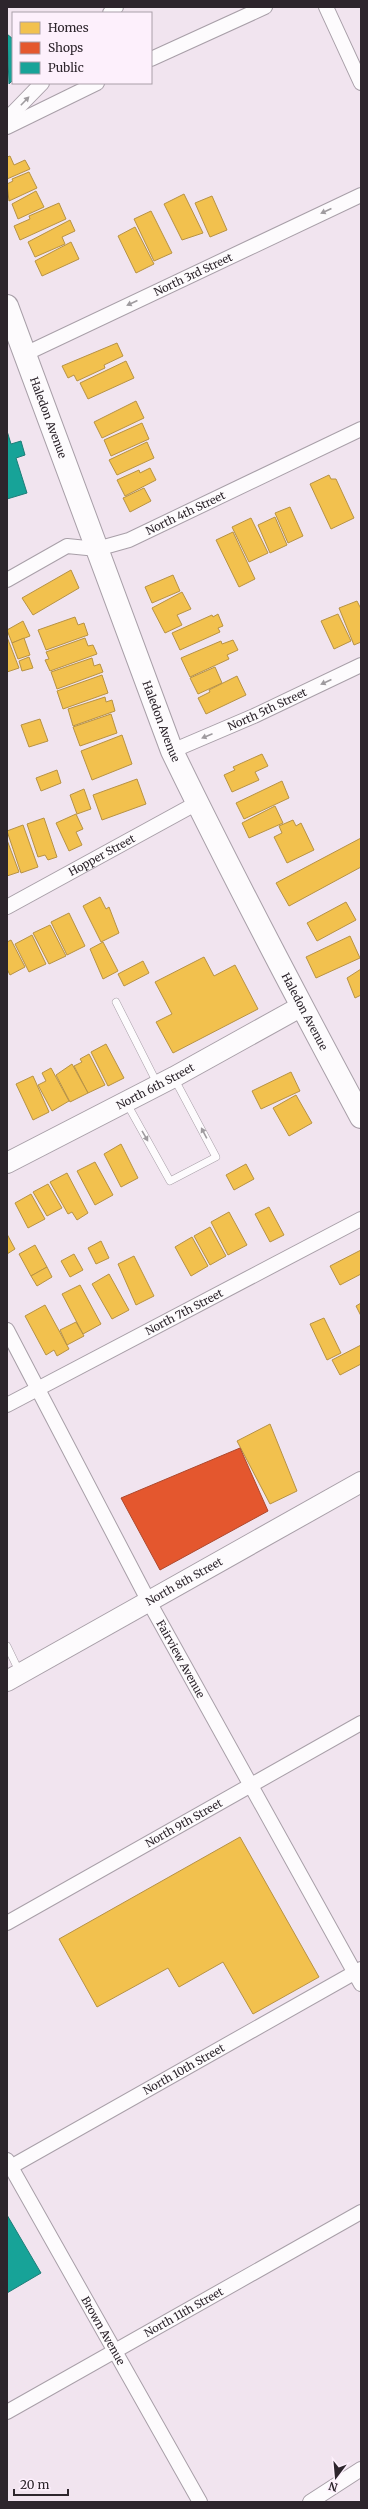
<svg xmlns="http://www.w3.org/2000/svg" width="368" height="2509" font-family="Merriweather,serif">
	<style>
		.homes { fill: #f2c14e; stroke: #b79244 }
		.shops { fill: #e4572e; stroke: #ad482d }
		.public { fill: #17a398; stroke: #1e7d78 }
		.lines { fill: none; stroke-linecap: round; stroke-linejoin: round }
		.lane-casing { stroke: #a89fa8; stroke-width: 8 }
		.street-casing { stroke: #a89fa8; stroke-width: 16 }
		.secondary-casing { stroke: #a89fa8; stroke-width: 22 }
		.primary-casing { stroke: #a89fa8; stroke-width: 24 }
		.lane { stroke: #fdfbfd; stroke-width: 7 }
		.street { stroke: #fdfbfd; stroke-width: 14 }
		.secondary { stroke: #fdfbfd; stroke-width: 20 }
		.primary { stroke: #fdfbfd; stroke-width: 22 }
		.oneway { fill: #9f9b9f }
		.labels { text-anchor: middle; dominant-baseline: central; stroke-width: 4; stroke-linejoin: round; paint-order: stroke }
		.street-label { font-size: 11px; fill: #2d252c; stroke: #fdf0fc }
	</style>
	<rect width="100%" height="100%" fill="#f1e4ef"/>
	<g class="homes">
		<path d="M10,156L14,165L25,160L30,169L7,179V157Z"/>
		<path d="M29,172L37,188L9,201L7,184L13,181L12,179Z"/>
		<path d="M36,191L44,207L18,219L12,204Z"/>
		<path d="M184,194L203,233L182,240L164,204Z"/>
		<path d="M212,196L227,230L210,237L195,203Z"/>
		<path d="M59,203L66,219L20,240L14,226L30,219L29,216Z"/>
		<path d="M151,211L172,253L154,261L134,219Z"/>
		<path d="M70,220L75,231L62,237L65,244L35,257L28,242Z"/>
		<path d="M135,227L154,264L136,273L118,236Z"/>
		<path d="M71,242L79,259L42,276L35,261Z"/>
		<path d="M117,343L123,356L104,365L105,368L77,381L74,375L68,378L62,366Z"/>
		<path d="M126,361L134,378L88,399L80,383Z"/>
		<path d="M136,401L144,418L102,438L94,422Z"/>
		<path d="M142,423L149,439L111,456L104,440Z"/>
		<path d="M147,442L154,458L117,475L109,460Z"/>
		<path d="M150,468L156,480L125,496L117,480L139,470L140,473Z"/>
		<path d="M329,475L331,479H336L354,518L331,529L310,484Z"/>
		<path d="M144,488L151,501L130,512L123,498Z"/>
		<path d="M290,507L303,536L288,543L275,513Z"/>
		<path d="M275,517L287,545L270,553L258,525Z"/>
		<path d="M251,518L268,553L249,562L232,527Z"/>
		<path d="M233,532L255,579L239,587L216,540Z"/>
		<path d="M71,570L79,588L33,615L22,598Z"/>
		<path d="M173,575L180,591L152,603L145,587Z"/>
		<path d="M182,592L191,609L177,615L182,625L165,633L152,608Z"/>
		<path d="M357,601L361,609V642L354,645L339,608Z"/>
		<path d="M218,614L223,626L218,628L220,632L180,650L172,633L212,615L213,617Z"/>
		<path d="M338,614L351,641L334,649L321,621Z"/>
		<path d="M75,617L78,625L84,623L88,635L46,650L38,630Z"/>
		<path d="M23,621L30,636L12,643L7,630Z"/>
		<path d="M7,637L19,668L7,672Z"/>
		<path d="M24,638L30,655L18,659L12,643Z"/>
		<path d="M85,638L88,646L93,645L97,654L50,671L45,660L49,659L46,652Z"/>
		<path d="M233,640L238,650L227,655L229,659L190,677L181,658L221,641L222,644Z"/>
		<path d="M29,657L33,668L22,671L19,661Z"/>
		<path d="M92,658L94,666L100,664L103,672L57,689L51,672Z"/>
		<path d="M215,667L222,683L198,694L190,678Z"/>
		<path d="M102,675L108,693L63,709L57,691Z"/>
		<path d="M237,676L246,695L206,714L198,698L210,692L209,690Z"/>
		<path d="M105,697L106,702L112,700L115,711L73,726L68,709Z"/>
		<path d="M111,714L117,733L80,746L73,727Z"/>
		<path d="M40,719L48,741L29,747L21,725Z"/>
		<path d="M122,735L132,764L92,780L81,751Z"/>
		<path d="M262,754L268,766L255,772L259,780L232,792L224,775L235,770L233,767Z"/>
		<path d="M57,770L61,783L41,791L36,778Z"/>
		<path d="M137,779L146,804L102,820L93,795Z"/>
		<path d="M282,781L289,798L244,819L236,803Z"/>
		<path d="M84,789L91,809L77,814L70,795Z"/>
		<path d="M275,806L283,823L249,838L242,823Z"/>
		<path d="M76,814L83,829L76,832L82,845L69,851L56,823Z"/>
		<path d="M44,818L57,857L48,860L45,855L38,857L27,824Z"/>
		<path d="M293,820L296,826L301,823L314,850L287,863L274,837L282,833L279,826Z"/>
		<path d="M23,825L38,867L21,873L7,831Z"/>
		<path d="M361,838V867L289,906L276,883Z"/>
		<path d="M7,840L19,872L7,876Z"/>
		<path d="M100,897L106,909L109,907L119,933L101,942L83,906Z"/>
		<path d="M346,902L356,920L317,941L307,923Z"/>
		<path d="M69,913L85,946L67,955L51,922Z"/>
		<path d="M50,925L66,956L49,964L33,933Z"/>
		<path d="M32,935L46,964L29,972L15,944Z"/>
		<path d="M350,936L360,958L316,978L306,957Z"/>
		<path d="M11,940L25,967L10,975L7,969V942Z"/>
		<path d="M103,942L118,971L103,979L90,949Z"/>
		<path d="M204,957L214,976L235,965L258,1009L173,1053L156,1022L172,1014L155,982Z"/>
		<path d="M143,961L149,973L124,986L118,974Z"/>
		<path d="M361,969V995L355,998L347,978Z"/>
		<path d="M106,1044L124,1078L108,1086L91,1052Z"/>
		<path d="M89,1054L105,1085L88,1093L74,1066L82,1062L80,1059Z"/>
		<path d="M72,1064L88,1093L70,1102L56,1075Z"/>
		<path d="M51,1068L69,1101L52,1111L38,1085L46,1081L42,1073Z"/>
		<path d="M291,1072L300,1091L261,1109L252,1091Z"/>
		<path d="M33,1076L49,1112L33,1120L16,1084Z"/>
		<path d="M296,1095L312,1123L289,1136L273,1108Z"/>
		<path d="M121,1144L138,1178L121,1187L104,1154Z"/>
		<path d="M95,1162L113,1195L95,1205L77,1171Z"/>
		<path d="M246,1164L254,1179L234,1190L226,1175Z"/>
		<path d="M67,1173L88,1213L77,1220L72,1212L68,1214L50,1182Z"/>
		<path d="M48,1184L62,1208L47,1216L33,1192Z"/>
		<path d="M31,1194L45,1219L28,1228L15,1203Z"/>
		<path d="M269,1207L284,1235L270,1242L255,1214Z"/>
		<path d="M229,1212L247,1245L228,1255L211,1222Z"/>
		<path d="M210,1227L226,1256L210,1265L194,1236Z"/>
		<path d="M7,1234L15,1249L7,1254Z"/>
		<path d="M192,1237L208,1266L191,1276L175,1247Z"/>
		<path d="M101,1241L109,1258L96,1264L88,1248Z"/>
		<path d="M35,1245L47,1267L31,1276L19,1254Z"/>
		<path d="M361,1250V1274L340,1285L330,1266Z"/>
		<path d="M74,1254L83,1270L70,1277L61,1261Z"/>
		<path d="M134,1256L154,1296L136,1305L118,1264Z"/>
		<path d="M47,1267L52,1277L37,1286L31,1276Z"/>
		<path d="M109,1274L129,1310L112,1319L92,1284Z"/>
		<path d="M80,1285L101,1324L83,1334L62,1294Z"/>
		<path d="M361,1303V1316L356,1306Z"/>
		<path d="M45,1305L69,1349L57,1356L54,1350L46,1355L25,1316Z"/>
		<path d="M324,1318L341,1353L327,1360L310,1324Z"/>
		<path d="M76,1322L84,1336L67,1345L60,1330Z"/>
		<path d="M361,1345V1364L340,1375L332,1360Z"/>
		<path d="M270,1424L297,1491L270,1504L237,1441Z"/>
		<path d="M240,1837L319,1977L253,2014L223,1962L179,1987L168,1968L97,2007L59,1939Z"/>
	</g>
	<path class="shops" d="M240,1448L268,1511L160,1570L121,1498Z"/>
	<g class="public">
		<path d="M7,34L13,39V80L9,84Z"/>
		<path d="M7,431L11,444L21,441L25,455L16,458L27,493L7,499Z"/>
		<path d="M7,2215L41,2273L7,2293Z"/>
	</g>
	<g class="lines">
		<defs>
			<g id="lane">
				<path d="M116,1002L157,1083"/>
				<path d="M126,1102L170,1181L216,1157L174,1078"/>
				<path d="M7,1646L20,1673"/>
			</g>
			<g id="street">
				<path d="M326,7L361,83"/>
				<path d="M110,13L116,7"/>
				<path d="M151,59L265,7"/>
				<path d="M7,119L42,83"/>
				<path d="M7,127L97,83"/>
				<path id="s1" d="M25,354L361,195"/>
				<path id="s2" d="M7,580L67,546L97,549L129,540L361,429"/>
				<path id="s3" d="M172,751L254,716L361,665"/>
				<path id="s4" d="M7,907L197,803"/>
				<path id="s5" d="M7,1330L148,1600L361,1984"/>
				<path id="s6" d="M7,1405L361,1219"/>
				<path id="s7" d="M7,1923L361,1723"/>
				<path id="s8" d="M7,2160L200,2502"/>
				<path id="s9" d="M7,2169L361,1969"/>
				<path id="s10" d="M7,2412L361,2212"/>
				<path d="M310,2502L361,2469"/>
			</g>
			<g id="secondary">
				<path id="s11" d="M7,1163L174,1077L302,1006"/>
				<path id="s12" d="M7,1681L361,1482"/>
			</g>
			<g id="primary">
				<path id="s13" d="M7,306L172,751C232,875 296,996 361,1117"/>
			</g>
		</defs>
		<use href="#lane" class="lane-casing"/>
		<use href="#street" class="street-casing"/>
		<use href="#secondary" class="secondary-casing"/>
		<use href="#primary" class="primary-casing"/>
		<use href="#lane" class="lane"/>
		<use href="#street" class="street"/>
		<use href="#secondary" class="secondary"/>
		<use href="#primary" class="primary"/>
	</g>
	<defs><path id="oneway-solid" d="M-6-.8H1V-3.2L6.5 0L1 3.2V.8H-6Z"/></defs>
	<g class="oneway">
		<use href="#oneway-solid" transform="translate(25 101) rotate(-46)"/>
		<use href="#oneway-solid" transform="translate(326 211) rotate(155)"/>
		<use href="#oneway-solid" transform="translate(132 303) rotate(155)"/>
		<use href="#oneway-solid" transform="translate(326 682) rotate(155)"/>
		<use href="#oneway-solid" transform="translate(207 736) rotate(157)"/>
		<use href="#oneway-solid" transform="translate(204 1133) rotate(-118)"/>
		<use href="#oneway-solid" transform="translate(145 1136) rotate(60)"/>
	</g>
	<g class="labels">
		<g class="street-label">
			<text stroke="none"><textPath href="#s1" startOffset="186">North 3rd Street</textPath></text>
			<text stroke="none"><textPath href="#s13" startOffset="119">Haledon Avenue</textPath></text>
			<text stroke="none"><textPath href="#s2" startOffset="195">North 4th Street</textPath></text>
			<text stroke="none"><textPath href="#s3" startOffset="104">North 5th Street</textPath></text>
			<text stroke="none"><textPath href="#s13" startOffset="443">Haledon Avenue</textPath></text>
			<text stroke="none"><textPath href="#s4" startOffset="108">Hopper Street</textPath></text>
			<text stroke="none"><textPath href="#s13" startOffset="767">Haledon Avenue</textPath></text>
			<text stroke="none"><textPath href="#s11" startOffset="167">North 6th Street</textPath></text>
			<text stroke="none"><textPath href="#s6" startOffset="200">North 7th Street</textPath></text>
			<text stroke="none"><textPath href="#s12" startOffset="203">North 8th Street</textPath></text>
			<text stroke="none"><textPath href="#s5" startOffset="372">Fairview Avenue</textPath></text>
			<text stroke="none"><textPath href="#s7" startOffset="203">North 9th Street</textPath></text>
			<text stroke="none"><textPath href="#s9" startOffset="203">North 10th Street</textPath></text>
			<text stroke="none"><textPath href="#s10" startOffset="203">North 11th Street</textPath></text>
			<text stroke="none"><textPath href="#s8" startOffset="196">Brown Avenue</textPath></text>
		</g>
	</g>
	<rect width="368" height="2509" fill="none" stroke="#2d252c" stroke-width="16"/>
	<rect x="12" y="12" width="140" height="72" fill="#fdf0fc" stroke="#aa9fa9"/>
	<rect x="20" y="22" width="20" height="12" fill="#f2c14e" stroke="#aa9fa9"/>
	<text x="48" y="32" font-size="12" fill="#2d252c">Homes</text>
	<rect x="20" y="42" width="20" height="12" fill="#e4572e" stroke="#aa9fa9"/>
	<text x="48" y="52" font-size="12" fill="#2d252c">Shops</text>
	<rect x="20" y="62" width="20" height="12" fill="#17a398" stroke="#aa9fa9"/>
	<text x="48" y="72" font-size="12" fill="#2d252c">Public</text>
	<g transform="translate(336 2477) rotate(196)" stroke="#fdf0fc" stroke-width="3" paint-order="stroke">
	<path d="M0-3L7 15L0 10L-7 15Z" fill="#2d252c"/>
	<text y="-6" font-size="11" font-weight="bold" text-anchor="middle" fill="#2d252c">N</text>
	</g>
	<path d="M14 2489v6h54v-6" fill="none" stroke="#2d252c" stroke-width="2"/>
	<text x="20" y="2489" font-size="12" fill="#2d252c" stroke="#fdf0fc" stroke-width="3" paint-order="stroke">20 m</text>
</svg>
